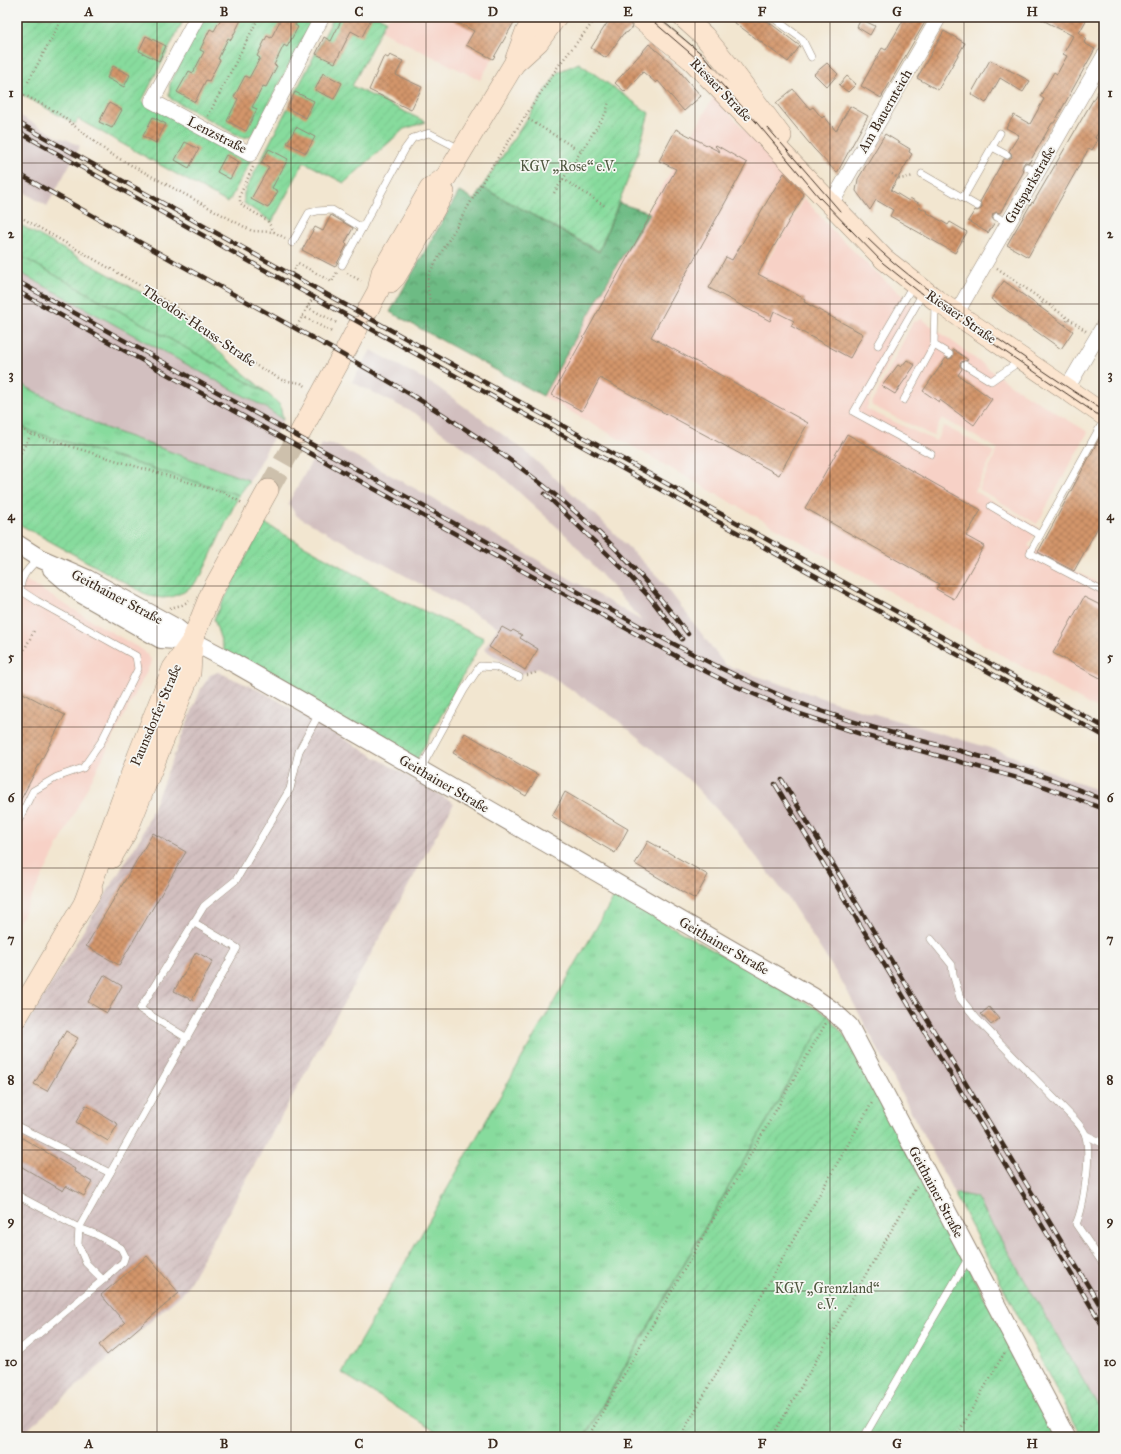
<svg xmlns="http://www.w3.org/2000/svg" width="1121" height="1454" font-family="'IM FELL Great Primer',serif">
	<style>
		.built { fill: #f7d1c6 }
		.industrial { fill: url(#industrial-furrows) }
		.railway { fill: #d2bfbf }
		.grass { fill: url(#grass-tufts); stroke: #61825e }
		.forest { fill: url(#forest-crowns); stroke: #547251 }
		.garden { fill: url(#garden-furrows); stroke: #61825e }
		.building { fill: url(#building-cross-hatch) }
		.lines { fill: none; stroke-linecap: round; stroke-linejoin: round }
		.secondary-tunnel { stroke: #cdc0ac; stroke-width: 21; stroke-dasharray: 21 10; stroke-linecap: butt }
		.service-casing { stroke: #968877; stroke-width: 8 }
		.minor-casing { stroke: #968877; stroke-width: 16 }
		.tertiary-casing { stroke: #968877; stroke-width: 20 }
		.secondary-casing { stroke: #968877; stroke-width: 22 }
		.path { stroke: #968877; stroke-width: 2.5; stroke-dasharray: 1 3; stroke-linecap: butt }
		.service { stroke: #fff; stroke-width: 7 }
		.minor { stroke: #fff; stroke-width: 15 }
		.tertiary { stroke: #fff; stroke-width: 18 }
		.secondary { stroke: #fce5cf; stroke-width: 21 }
		.tram { stroke: #3b2a1e; stroke-width: 1 }
		.rail-casing { stroke: #3b2a1e; stroke-width: 4.5 }
		.rail { stroke: #f6f6f2; stroke-width: 3; stroke-dasharray: 9; stroke-linecap: butt }
		.grid { fill: none; stroke: #3b2a1e; stroke-width: 1; stroke-opacity: 0.55 }
		.labels { text-anchor: middle; dominant-baseline: central; stroke-width: 3.5; stroke-linejoin: round; paint-order: stroke }
		.street-label { font-size: 14px; fill: #3b2a1e; stroke: #f6f6f2 }
		.park-label { font-size: 14px; fill: #4e563e; stroke: #f6f6f2 }
		.neatline { fill: none; stroke: #3b2a1e; stroke-width: 1.5 }
		.grid-label { font-size: 13px; text-anchor: middle; font-weight: bold; fill: #3b2a1e }
	</style>
	<defs>
		<pattern id="industrial-furrows" width="10" height="10" patternUnits="userSpaceOnUse"><rect width="10" height="10" fill="#d2bfbf"/><path d="M-1 1l2-2M0 10L10 0M9 11l2-2" fill="none" stroke="#b5a4a4"/></pattern>
		<pattern id="grass-tufts" width="24" height="20" patternUnits="userSpaceOnUse"><rect width="24" height="20" fill="#87db9d"/><path d="M3 7l-1-3M5 7V3M7 7l1-3M15 17l-1-3M17 17v-4M19 17l1-3" fill="none" stroke="#75bc87"/></pattern>
		<pattern id="forest-crowns" width="20" height="18" patternUnits="userSpaceOnUse"><rect width="20" height="18" fill="#6dbb84"/><path d="M2 6a3 3 0 1 1 6 0M12 15a3 3 0 1 1 6 0" fill="none" stroke="#5b986b"/></pattern>
		<pattern id="garden-furrows" width="10" height="10" patternUnits="userSpaceOnUse"><rect width="10" height="10" fill="#87db9d"/><path d="M-1 1l2-2M0 10L10 0M9 11l2-2" fill="none" stroke="#75bc87"/></pattern>
		<pattern id="building-cross-hatch" width="8" height="8" patternUnits="userSpaceOnUse"><rect width="8" height="8" fill="#d3956b"/><path d="M0 0l8 8M0 8l8-8" fill="none" stroke="#ac7a57"/></pattern>
	</defs>
	<rect width="100%" height="100%" fill="#f6f6f2"/>
	<filter id="ink" filterUnits="userSpaceOnUse"><feTurbulence type="fractalNoise" baseFrequency=".025" numOctaves="2"/><feDisplacementMap in="SourceGraphic" scale="8" xChannelSelector="R" yChannelSelector="G"/><feConvolveMatrix kernelMatrix="1 2 1 2 8 2 1 2 1" color-interpolation-filters="sRGB"/></filter>
	<filter id="wash" filterUnits="userSpaceOnUse"><feTurbulence type="fractalNoise" baseFrequency=".012" numOctaves="4" result="noise"/><feDisplacementMap in="SourceGraphic" scale="16" xChannelSelector="R" yChannelSelector="G"/><feGaussianBlur stdDeviation="0.9" result="paint"/><feColorMatrix in="noise" values="0 0 0 0 0 0 0 0 0 0 0 0 0 0 0 0 0 1.4 0 .05"/><feComposite in="paint" operator="in"/></filter>
	<g filter="url(#wash)">
		<rect width="100%" height="100%" fill="#f2e6d0"/>
		<g class="built">
			<path d="M388,17H517L480,80L381,31Z"/>
			<path d="M714,96L784,173L739,249L766,263L804,198L834,232L874,271L914,306L866,409L936,441L944,426L994,452L975,491L1039,528L1028,546L1104,586V713L543,396Z"/>
			<path d="M922,319L1012,386L1088,432L1037,524L979,489L998,449L942,418L933,436L871,405L913,322Z"/>
			<path d="M17,575L87,618L144,651L152,661L17,926Z"/>
		</g>
		<path class="industrial" d="M218,672L265,693L454,803L185,1291L19,1437H17V1039L141,837L201,689L210,675Z"/>
		<g class="railway">
			<path d="M17,114L58,137L68,140L80,146L47,206L17,188Z"/>
			<path d="M17,254L267,393L280,405L283,420L248,483L239,495L33,432L17,424Z"/>
			<path d="M371,350L436,386L525,451L596,515L662,581L725,665L831,701L1000,751L1104,793V1416L976,1197L954,1193L845,987L788,898L735,829L691,782L616,719L539,668L521,674L484,649L498,627L297,516L288,503L322,444H333L425,494L642,621L569,538L496,471L416,414L352,382Z"/>
		</g>
		<g class="grass">
			<path d="M17,254L267,393L280,405L283,420L266,408L17,271Z"/>
			<path d="M17,382L100,426L248,480V483L239,495L33,432L17,424Z"/>
			<path d="M615,895L828,1015L584,1437H444L342,1373Z"/>
		</g>
		<path class="forest" d="M482,187L599,252L619,203L650,213L618,263L543,396L390,312L459,192L468,196L474,201Z"/>
		<g class="garden">
			<path d="M17,17H185L142,101L251,160L228,203L78,119L75,124L17,92Z"/>
			<path d="M203,17H314L254,132C250,137 247,138 241,137L171,99L169,95L170,84Z"/>
			<path d="M334,17H380L386,20L352,86L426,122L404,129L344,183L304,162L272,222L244,203V193Z"/>
			<path d="M579,63L649,113L635,162L599,251L482,187L558,72Z"/>
			<path d="M17,223L167,307L267,393L17,254Z"/>
			<path d="M17,424L33,432L239,495L201,576L193,585L184,592L171,597L163,598L149,596L17,523Z"/>
			<path d="M264,523L400,600L484,638L415,763L225,653L214,619Z"/>
			<path d="M828,1015L846,1038L1059,1437H585Z"/>
			<path d="M954,1193L976,1197L1104,1416V1437H1081Z"/>
		</g>
		<g id="blocks">
			<g class="building">
				<path d="M222,17H236L241,20L231,40L228,38L218,59L220,60L209,81L206,80L195,102L177,92L189,71L193,73L204,52L200,50L210,29L214,31Z"/>
				<path d="M282,17H299L295,25L298,27L287,47L284,45L274,65L277,66L266,87L263,86L252,107L257,109L246,131L227,121L238,99L234,97L245,76L249,78L260,58L257,56L267,36L271,38Z"/>
				<path d="M343,17H372L362,37L351,31L335,63L316,54L324,37L331,41Z"/>
				<path d="M447,17H517L493,59L466,45L474,31Z"/>
				<path d="M611,17H624L628,20L632,27L628,32L623,34L606,58L591,48Z"/>
				<path d="M727,17H762L800,46L788,62Z"/>
				<path d="M905,17H928L881,98L861,86L882,48L886,50Z"/>
				<path d="M1037,17H1088L1079,33L1086,38L1084,43L1095,49L1054,123H1052L1029,163L1025,162L1023,165L1022,169L1024,171L1000,213L996,212L993,214L992,218L995,222L988,233L968,221L975,210L977,211L981,209L982,206L980,202L1004,159H1009L1012,157L1011,153L1009,151L1019,135L1006,128L1014,115L1030,124L1044,99L1040,96L1054,72L1057,74L1067,56L1063,54L1073,36Z"/>
				<path d="M861,19L875,26L870,35L857,27Z"/>
				<path d="M944,31L965,43L938,90L917,78Z"/>
				<path d="M146,36L166,46L159,61L139,51Z"/>
				<path d="M649,44L674,65L701,96L684,111L658,81L656,83L643,72L625,92L615,83Z"/>
				<path d="M390,55L403,61L396,75L422,87L411,110L369,90L384,56L388,58Z"/>
				<path d="M990,60L1030,81L1023,92L1000,78L986,103L971,94Z"/>
				<path d="M827,63L838,74L827,87L814,74Z"/>
				<path d="M113,66L130,75L124,87L107,78Z"/>
				<path d="M323,73L342,83L334,99L315,90Z"/>
				<path d="M847,76L856,84L848,92L839,85Z"/>
				<path d="M1104,81V122L1095,138L1098,140L1092,150L1089,148L1028,257L1007,245L1032,202L1033,203Z"/>
				<path d="M793,89L810,109L813,107L822,118L824,116L836,131L850,106L868,116L837,173L814,149L776,103Z"/>
				<path d="M295,92L314,101L306,118L287,108Z"/>
				<path d="M109,103L122,110L112,128L99,122Z"/>
				<path d="M153,117L166,124L156,143L143,136Z"/>
				<path d="M296,127L315,137L306,153L287,143Z"/>
				<path d="M676,129L720,152L715,146L716,145L747,163L651,337L808,423L779,475L600,378L582,411L552,395L676,169L659,161Z"/>
				<path d="M885,134L910,149L909,152L912,154L891,190L909,201L910,198L920,204L919,207L927,211L926,212L948,225L950,222L967,232L955,253L890,216L893,210L876,200L870,210L856,191L858,179Z"/>
				<path d="M185,142L199,149L189,168L175,160Z"/>
				<path d="M269,149L288,159L272,188L278,191L268,208L251,199L269,167L261,163Z"/>
				<path d="M226,155L239,162L230,179L217,172Z"/>
				<path d="M784,173L804,195L758,274L805,299L804,302L863,334L850,358L791,326L794,321L774,311L770,321L709,288L726,257L732,260Z"/>
				<path d="M331,215L353,228L345,243L347,245L335,267L302,250L315,227L323,231Z"/>
				<path d="M1004,281L1073,331L1061,349L991,299Z"/>
				<path d="M953,349L968,360L961,362L960,365L962,369L958,375L992,399L974,425L940,400L939,402L923,391L946,358L949,359L953,357Z"/>
				<path d="M907,360L915,365L895,394L882,386L898,365L901,367Z"/>
				<path d="M1104,430V516L1074,571L1038,552Z"/>
				<path d="M847,434L981,510L966,536L984,546L954,599L936,589L939,584L805,508Z"/>
				<path d="M1084,597L1104,607V680L1053,653Z"/>
				<path d="M502,627L511,632L513,630L522,635L520,638L538,649L525,670L489,647Z"/>
				<path d="M17,690L65,715L17,807Z"/>
				<path d="M465,733L538,775L526,796L453,753Z"/>
				<path d="M565,792L628,829L615,853L552,816Z"/>
				<path d="M153,833L186,852L119,965L86,946Z"/>
				<path d="M648,841L708,875L695,899L635,864Z"/>
				<path d="M196,952L213,961L192,1000L174,991Z"/>
				<path d="M104,975L122,986L107,1013L88,1002Z"/>
				<path d="M989,1007L999,1019L991,1025L981,1014Z"/>
				<path d="M66,1031L78,1038L47,1091L34,1084Z"/>
				<path d="M86,1105L118,1124L108,1141L76,1122Z"/>
				<path d="M17,1135L75,1169L74,1171L92,1182L84,1196L66,1186L63,1191L17,1164Z"/>
				<path d="M147,1256L179,1293L107,1355L99,1345L125,1323L101,1295Z"/>
			</g>
		</g>
	</g>
	<g filter="url(#ink)">
		<use href="#blocks" fill-opacity="0" stroke="#968877" stroke-width="1"/>
		<g class="lines">
			<path class="secondary-tunnel" d="M268,490L300,433"/>
			<defs>
				<g id="service">
					<path d="M772,17L802,39L811,57"/>
					<path d="M992,147L1007,155"/>
					<path d="M1027,167L1037,173"/>
					<path d="M922,174L977,206"/>
					<path d="M963,198L1000,133"/>
					<path d="M997,217L1008,223"/>
					<path d="M292,243L309,213L317,211L332,210L362,228"/>
					<path d="M342,265L405,149L413,138L429,133L460,149"/>
					<path d="M923,293L854,412L931,454"/>
					<path d="M935,302L934,345L949,354"/>
					<path d="M878,345L913,285"/>
					<path d="M965,365L991,381L1020,361"/>
					<path d="M904,400L934,345"/>
					<path d="M1104,420L1030,553L1104,592"/>
					<path d="M991,506L1040,535"/>
					<path d="M420,770L464,690L480,666L496,667L519,677"/>
					<path d="M17,823L33,791L57,777L83,768L101,742L138,669L136,656L37,601L20,590C21,574 29,569 39,558"/>
					<path d="M931,939L952,965L953,974L960,998L976,1018L1076,1121C1080,1126 1085,1131 1086,1137C1091,1155 1084,1207 1076,1224L1104,1265"/>
					<path d="M187,1038L140,1009L204,906L236,880L290,789L299,751L320,712"/>
					<path d="M17,1126L110,1173"/>
					<path d="M1086,1135L1104,1144"/>
					<path d="M17,1195L79,1228L95,1234L121,1248L125,1256L123,1262L103,1280L86,1263L78,1244L79,1228L237,948L193,922"/>
					<path d="M17,1352L103,1280"/>
					<path d="M864,1437L969,1257"/>
				</g>
				<g id="minor">
					<path d="M197,17L152,101L250,154L322,17"/>
					<path d="M831,204L939,17"/>
					<path d="M956,314L1104,56"/>
					<path d="M1066,390L1104,325"/>
				</g>
				<g id="tertiary">
					<path d="M17,544L39,558L87,579L176,628L192,641L234,663L320,712L813,997L833,1011L849,1026L1066,1437"/>
					<path d="M52,569L80,593L161,639L192,641"/>
				</g>
				<g id="secondary">
					<path d="M639,17L692,60L884,259L936,300L1104,415"/>
					<path d="M683,17L704,36L731,69L781,136"/>
					<path d="M516,62L538,42L556,17"/>
					<path d="M390,282L395,277L415,244L444,192"/>
					<path d="M367,311L378,291L382,272L430,189L446,177L514,64L525,34L535,17"/>
					<path d="M346,350L358,327"/>
					<path d="M300,433L340,360"/>
					<path d="M111,858L127,831L190,673L192,641"/>
					<path d="M85,901L138,756L173,668L192,641L211,593L268,490"/>
					<path d="M17,1017L92,890"/>
				</g>
			</defs>
			<use href="#service" class="service-casing"/>
			<use href="#minor" class="minor-casing"/>
			<use href="#tertiary" class="tertiary-casing"/>
			<use href="#secondary" class="secondary-casing"/>
			<g class="path">
				<path d="M28,82L63,17"/>
				<path d="M17,91L58,113L109,153L252,231L274,232L285,238"/>
				<path d="M208,116L259,17"/>
				<path d="M525,117L580,151"/>
				<path d="M253,167L240,195V202L243,206L267,220L274,232"/>
				<path d="M892,174L900,179L914,176"/>
				<path d="M563,179L605,206"/>
				<path d="M554,193L606,113L609,101"/>
				<path d="M17,215L158,296L183,312L210,334L248,361L282,380L301,383L307,387"/>
				<path d="M997,268L1086,331"/>
				<path d="M292,273L298,263L332,282L337,272"/>
				<path d="M347,273L361,281"/>
				<path d="M1017,291L1021,285"/>
				<path d="M430,303L427,282L430,272L487,174L559,65L597,17"/>
				<path d="M307,307L337,323"/>
				<path d="M1040,307L1043,301"/>
				<path d="M302,316L332,332"/>
				<path d="M1065,325L1068,319"/>
				<path d="M297,326L312,299"/>
				<path d="M17,427L31,434L108,458L225,493L242,503"/>
				<path d="M17,460L31,434"/>
				<path d="M170,608L182,605L189,601"/>
				<path d="M17,664L35,629"/>
				<path d="M527,675L538,672"/>
				<path d="M588,1437L826,1023"/>
				<path d="M680,1437L873,1101"/>
				<path d="M772,1437L917,1186"/>
				<path d="M956,1437L1005,1352"/>
			</g>
			<use href="#service" class="service"/>
			<use href="#minor" class="minor"/>
			<use href="#tertiary" class="tertiary"/>
			<use href="#secondary" class="secondary"/>
			<g class="tram">
				<path d="M648,17L703,64L757,123L819,197L883,263L918,291L954,317L1104,419"/>
				<path d="M658,17L704,56L713,67"/>
				<path d="M768,128L840,211"/>
				<path d="M867,238C902,273 943,301 984,329C1023,357 1063,385 1104,411"/>
			</g>
			<defs>
				<g id="rail">
					<path d="M17,122L1104,727"/>
					<path d="M17,131L263,269L1104,736"/>
					<path d="M17,173C98,219 180,265 262,310C379,374 499,440 598,532C632,563 660,597 688,634"/>
					<path d="M17,281L636,624C702,659 767,694 839,717C892,735 948,746 1002,763C1037,773 1070,786 1104,800"/>
					<path d="M17,291L685,661L733,685L800,714L864,735L1032,782L1104,809"/>
					<path d="M545,494L623,569L651,599L682,639"/>
					<path d="M782,780L1104,1312"/>
					<path d="M775,784L1104,1328"/>
				</g>
			</defs>
			<use href="#rail" class="rail-casing"/>
			<use href="#rail" class="rail"/>
		</g>
	</g>
	<path class="grid" d="M157,17V1437M291,17V1437M426,17V1437M560,17V1437M695,17V1437M830,17V1437M964,17V1437M17,163H1104M17,304H1104M17,445H1104M17,586H1104M17,727H1104M17,868H1104M17,1009H1104M17,1150H1104M17,1291H1104"/>
	<g class="labels">
		<g class="street-label">
			<text transform="translate(721 90) rotate(46)">Riesaer Straße</text>
			<text transform="translate(885 111) rotate(-60)">Am Bauernteich</text>
			<text transform="translate(217 135) rotate(27)">Lenzstraße</text>
			<text transform="translate(1030 185) rotate(-60)">Gutsparkstraße</text>
			<text transform="translate(961 317) rotate(35)">Riesaer Straße</text>
			<text transform="translate(199 326) rotate(34)">Theodor-Heuss-Straße</text>
			<text transform="translate(117 597) rotate(28)">Geithainer Straße</text>
			<text transform="translate(156 715) rotate(-67)">Paunsdorfer Straße</text>
			<text transform="translate(444 784) rotate(30)">Geithainer Straße</text>
			<text transform="translate(724 946) rotate(30)">Geithainer Straße</text>
			<text transform="translate(936 1192) rotate(62)">Geithainer Straße</text>
		</g>
		<g class="park-label">
			<text x="568" y="166">KGV „Rose“ e.V.</text>
			<text x="827" y="1288">KGV „Grenzland“<tspan x="827" dy="16">e.V.</tspan></text>
		</g>
	</g>
	<rect width="1121" height="1454" fill="none" stroke="#f6f6f2" stroke-width="44"/>
	<rect x="22" y="22" width="1077" height="1410" class="neatline"/>
	<g class="grid-label">
		<text x="89" y="16">A</text>
		<text x="224" y="16">B</text>
		<text x="359" y="16">C</text>
		<text x="493" y="16">D</text>
		<text x="628" y="16">E</text>
		<text x="762" y="16">F</text>
		<text x="897" y="16">G</text>
		<text x="1032" y="16">H</text>
		<text x="11" y="97">1</text>
		<text x="1110" y="97">1</text>
		<text x="11" y="238">2</text>
		<text x="1110" y="238">2</text>
		<text x="11" y="379">3</text>
		<text x="1110" y="379">3</text>
		<text x="11" y="520">4</text>
		<text x="1110" y="520">4</text>
		<text x="11" y="661">5</text>
		<text x="1110" y="661">5</text>
		<text x="11" y="802">6</text>
		<text x="1110" y="802">6</text>
		<text x="11" y="943">7</text>
		<text x="1110" y="943">7</text>
		<text x="11" y="1084">8</text>
		<text x="1110" y="1084">8</text>
		<text x="11" y="1225">9</text>
		<text x="1110" y="1225">9</text>
		<text x="11" y="1366">10</text>
		<text x="1110" y="1366">10</text>
		<text x="89" y="1448">A</text>
		<text x="224" y="1448">B</text>
		<text x="359" y="1448">C</text>
		<text x="493" y="1448">D</text>
		<text x="628" y="1448">E</text>
		<text x="762" y="1448">F</text>
		<text x="897" y="1448">G</text>
		<text x="1032" y="1448">H</text>
	</g>
</svg>
